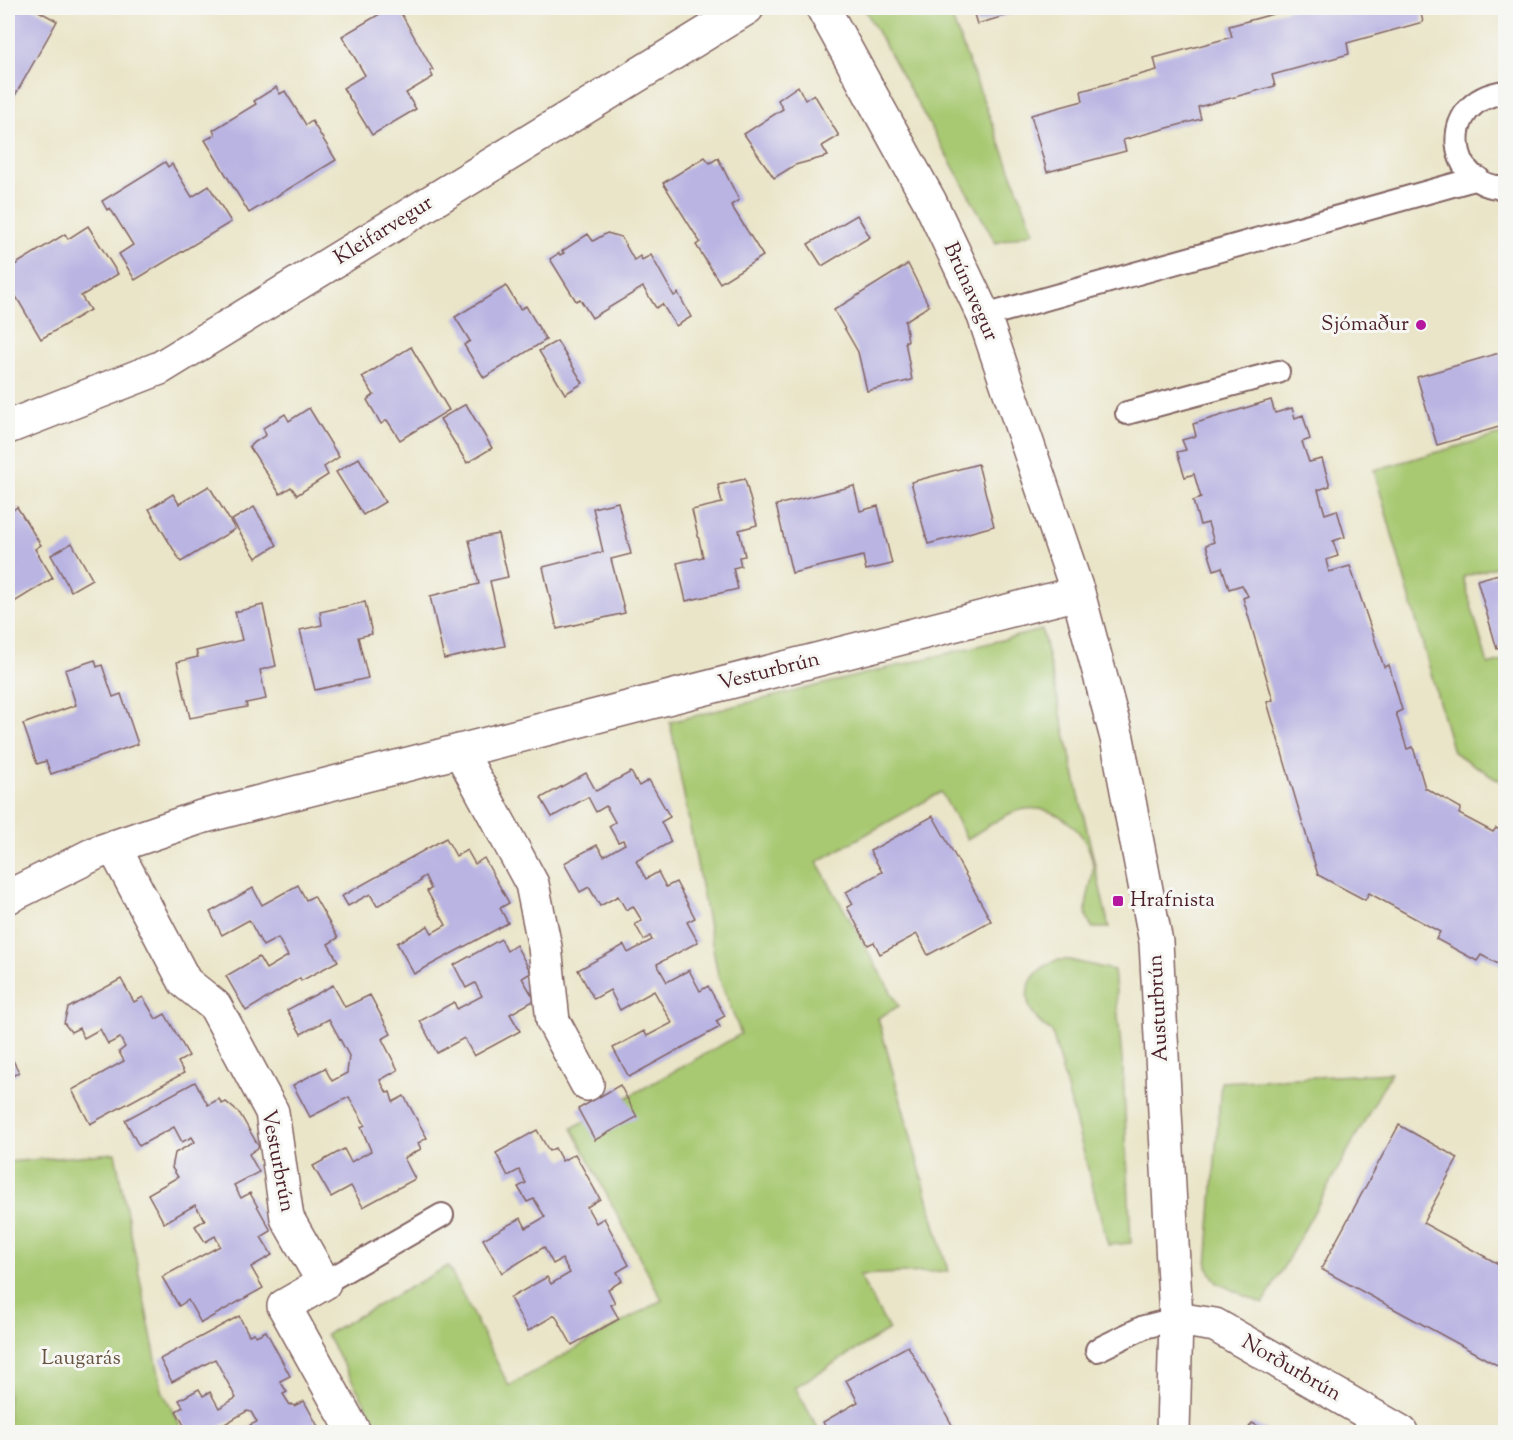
<svg xmlns="http://www.w3.org/2000/svg" width="1513" height="1440" font-family="'Sorts Mill Goudy',serif">
	<style>
		.green { fill: #a8c972; stroke: #79744e; stroke-width: 1.5 }
		.building { fill: #b9b4e2 }
		.lines { fill: none; stroke-linecap: round; stroke-linejoin: round }
		.service-casing { stroke: #826462; stroke-width: 26 }
		.minor-casing { stroke: #826462; stroke-width: 36 }
		.service { stroke: #fff; stroke-width: 22 }
		.minor { stroke: #fff; stroke-width: 33 }
		.poi-dot { fill: #b5179e; stroke: #f6f6f2; stroke-width: 2 }
		.labels { text-anchor: middle; dominant-baseline: central; stroke-width: 6; stroke-linejoin: round; paint-order: stroke }
		.street-label { font-size: 21px; fill: #4a1f2b; stroke: #f6f6f2 }
		.poi-label { font-size: 21px; fill: #4a1f2b; stroke: #f6f6f2; text-anchor: end }
		.park-label { font-size: 21px; fill: #665240; stroke: #f6f6f2 }
	</style>
	<rect width="100%" height="100%" fill="#f6f6f2"/>
	<filter id="ink" filterUnits="userSpaceOnUse"><feTurbulence type="fractalNoise" baseFrequency=".0167" numOctaves="2"/><feDisplacementMap in="SourceGraphic" scale="12" xChannelSelector="R" yChannelSelector="G"/><feConvolveMatrix kernelMatrix="1 2 1 2 8 2 1 2 1" color-interpolation-filters="sRGB"/></filter>
	<filter id="wash" filterUnits="userSpaceOnUse"><feTurbulence type="fractalNoise" baseFrequency=".008" numOctaves="4" result="noise"/><feDisplacementMap in="SourceGraphic" scale="24" xChannelSelector="R" yChannelSelector="G"/><feGaussianBlur stdDeviation="1.35" result="paint"/><feColorMatrix in="noise" values="0 0 0 0 0 0 0 0 0 0 0 0 0 0 0 0 0 1.4 0 .05"/><feComposite in="paint" operator="in"/></filter>
	<g filter="url(#wash)">
		<rect width="100%" height="100%" fill="#eae5c8"/>
		<g class="green">
			<path d="M864,8H948L1034,232L996,243Z"/>
			<path d="M1505,433V564L1463,577L1488,665L1505,660V784L1453,752L1374,470Z"/>
			<path d="M1042,630L1109,928H1093C1077,911 1094,886 1093,866C1091,833 1054,801 1020,810C1003,814 983,830 967,839L941,792L817,862L899,1006L878,1018L948,1271L859,1275L889,1330L795,1387L820,1432H381L326,1334L448,1266L509,1386L662,1300L572,1128L741,1034L718,975L670,722Z"/>
			<path d="M1057,960H1069L1114,970L1123,1070L1131,1243L1108,1245L1052,1032C1018,1011 1019,975 1057,960Z"/>
			<path d="M1391,1073L1263,1304L1217,1283L1207,1267L1221,1082Z"/>
			<path d="M115,1153L162,1390L183,1432H8V1162Z"/>
		</g>
		<g id="blocks">
			<g class="building">
				<path d="M8,8H33L57,21L8,108Z"/>
				<path d="M390,8H398L433,70L430,71L433,77L406,93L416,109L372,135L343,88L365,75L342,36Z"/>
				<path d="M972,8H1032L977,24Z"/>
				<path d="M1295,8H1427L1420,10L1423,22L1347,43L1349,54L1272,75L1275,86L1198,107L1201,119L1123,140L1126,151L1047,172L1031,115L1083,101L1081,91L1157,70L1154,58L1232,37L1229,26Z"/>
				<path d="M798,86L805,100L814,94L839,136L822,146L828,156L795,165L774,178L744,134L783,109L778,100Z"/>
				<path d="M276,87L280,94L285,91L306,125L312,121L336,160L249,213L205,140L215,135L213,130L256,104L254,101Z"/>
				<path d="M705,157L710,163L718,158L739,200L731,205L763,256L720,283L696,245L700,242L663,183Z"/>
				<path d="M165,162L168,167L172,164L192,197L209,186L231,222L135,280L119,254L133,245L110,208L107,210L102,201Z"/>
				<path d="M857,215L870,237L822,266L808,244Z"/>
				<path d="M88,226L118,274L81,296L90,310L41,339L14,293L8,297V269L65,234L68,239Z"/>
				<path d="M607,233L621,237L634,260L640,256L642,260L651,255L674,296L678,293L691,317L676,326L662,304L656,308L643,287L592,318L580,299L576,301L550,259L559,253L560,255L564,253L562,251L588,234L593,241Z"/>
				<path d="M908,264L929,306L905,321L908,341H905L912,380L867,391L858,352L834,310Z"/>
				<path d="M506,286L520,309L526,306L546,340L484,378L464,345L470,341L455,317Z"/>
				<path d="M557,341L583,383L565,394L539,351Z"/>
				<path d="M411,347L449,410L400,440L387,420L381,424L367,400L374,395L362,377Z"/>
				<path d="M1506,351V425L1437,445L1417,377Z"/>
				<path d="M1271,400L1275,413L1292,408L1295,418L1303,415L1310,439L1302,442L1309,462L1322,459L1330,486L1318,490L1325,514L1337,510L1345,537L1333,541L1338,556L1326,560L1329,572L1350,566L1384,667L1389,665L1402,710L1396,713L1407,749L1413,747L1425,788L1461,808L1459,814L1493,832L1496,828L1506,833V968L1481,955L1477,961L1436,939L1440,932L1369,893L1365,900L1318,875L1267,702L1273,700L1243,598L1248,596L1242,585L1229,589L1222,567L1214,570L1206,545L1214,542L1208,523L1200,525L1193,501L1201,498L1194,474L1185,477L1177,452L1186,450L1182,440L1196,436L1193,424Z"/>
				<path d="M466,404L492,448L467,463L440,419Z"/>
				<path d="M309,408L339,457L324,467L328,475L297,495L291,487L280,494L249,446L266,435L263,428L285,414L289,421Z"/>
				<path d="M359,458L385,502L363,515L336,472Z"/>
				<path d="M978,464L994,526L928,544L911,482Z"/>
				<path d="M745,479L757,525L739,530L745,556L739,557L741,566L733,568L738,589L686,601L677,563L703,557L692,510L722,503L718,485Z"/>
				<path d="M209,486L235,529L181,562L149,509L173,494L179,504Z"/>
				<path d="M854,486L860,511L878,506L892,564L866,570L863,556L792,573L776,505Z"/>
				<path d="M618,502L631,554L611,559L625,613L557,629L543,567L603,552L593,508Z"/>
				<path d="M17,507L41,545L35,549L53,578L8,606V514Z"/>
				<path d="M254,507L277,545L256,558L232,520Z"/>
				<path d="M498,534L508,577L490,581L505,646L444,659L430,596L479,584L469,540Z"/>
				<path d="M72,543L92,579L71,591L51,555Z"/>
				<path d="M1506,572V646L1497,649L1477,580Z"/>
				<path d="M365,602L372,634L358,637L368,678L315,690L300,630L322,625L320,612Z"/>
				<path d="M263,605L276,666L260,670L266,699L246,703L247,707L190,718L177,662L198,657L196,651L242,640L235,612Z"/>
				<path d="M95,660L97,667L102,665L113,697L121,694L138,744L51,774L46,761L37,764L23,724L76,705L65,670Z"/>
				<path d="M631,772L639,786L649,780L670,817L661,822L671,842L636,861L646,879L658,872L666,887L676,882L695,918L687,922L698,942L657,964L667,982L689,970L700,991L708,986L725,1016L716,1021L720,1027L629,1077L613,1048L644,1031L647,1036L672,1023L654,991L620,1010L610,990L594,999L578,970L624,945L628,953L652,940L650,936L644,940L635,924L642,921L633,906L626,910L618,896L600,906L589,887L580,892L564,863L597,845L604,856L625,844L623,840L618,842L609,826L615,822L606,806L596,812L588,797L552,817L541,798L586,773L596,791Z"/>
				<path d="M933,816L991,921L928,955L917,934L880,954L874,942L868,945L847,907L853,904L846,892L882,872L870,851Z"/>
				<path d="M446,838L456,856L467,850L475,864L484,858L509,903L500,908L508,923L414,974L397,943L428,926L432,933L446,925L427,891L431,889L425,876L420,879L421,881L377,906L370,894L348,906L342,896Z"/>
				<path d="M298,885L306,900L314,896L338,938L328,944L338,961L301,981L300,978L246,1011L226,976L259,957L266,969L288,956L278,938L263,946L249,920L222,935L210,912L253,888L262,905Z"/>
				<path d="M501,939L507,951L516,945L531,973L522,978L535,1000L510,1014L520,1031L474,1056L464,1038L437,1053L420,1021L454,1002L457,1009L482,996L475,983L466,988L454,965Z"/>
				<path d="M121,979L134,1002L143,997L156,1019L165,1014L189,1056L178,1062L184,1073L90,1124L72,1090L124,1061L119,1052L125,1047L120,1038L108,1044L100,1029L84,1038L79,1028L71,1032L64,1023L68,1008Z"/>
				<path d="M333,985L345,1007L370,995L391,1034L382,1039L398,1070L380,1080L387,1093L390,1092L393,1102L404,1096L427,1138L418,1143L421,1149L404,1158L415,1179L363,1207L351,1186L331,1197L313,1166L344,1149L351,1162L371,1151L361,1127L365,1125L349,1097L310,1117L293,1085L325,1068L332,1081L347,1073L349,1056L329,1019L301,1034L287,1010Z"/>
				<path d="M8,1051L19,1072L8,1079Z"/>
				<path d="M195,1082L208,1105L219,1099L222,1104L226,1102L240,1114L259,1147L249,1154L259,1172L234,1185L241,1198L250,1193L271,1231L261,1237L272,1255L251,1267L263,1288L201,1323L188,1300L179,1306L162,1277L220,1246L215,1236L205,1242L195,1226L205,1220L195,1205L164,1223L148,1194L178,1177L172,1168L175,1153L195,1142L192,1137L182,1142L174,1127L139,1146L125,1120Z"/>
				<path d="M620,1085L637,1117L595,1140L578,1109Z"/>
				<path d="M1399,1125L1458,1158L1423,1223L1506,1268V1370L1321,1269Z"/>
				<path d="M537,1130L549,1151L555,1148L562,1161L575,1154L600,1199L587,1207L596,1223L604,1218L629,1265L617,1272L622,1281L608,1289L615,1303L611,1305L619,1319L572,1345L555,1315L528,1331L510,1298L547,1277L551,1284L570,1273L562,1259L553,1264L544,1247L502,1273L483,1239L521,1218L526,1228L545,1217L534,1199L527,1202L518,1187L526,1183L519,1170L508,1176L496,1153Z"/>
				<path d="M239,1316L249,1335L254,1333L256,1336L266,1331L290,1376L280,1381L287,1392L283,1394L290,1405L292,1404L294,1406L304,1401L321,1432H255L250,1425L257,1422L251,1412L247,1411L211,1432H188L176,1411L183,1407L179,1400L199,1389L203,1396L210,1392L219,1408L236,1398L215,1359L172,1382L160,1359Z"/>
				<path d="M908,1346L956,1432H828L823,1422L858,1402L846,1380Z"/>
				<path d="M1252,1423L1270,1432H1246Z"/>
			</g>
		</g>
	</g>
	<g filter="url(#ink)">
		<use href="#blocks" fill-opacity="0" stroke="#826462" stroke-width="1.5"/>
		<g class="lines">
			<defs>
				<g id="service">
					<path d="M1506,92C1433,100 1450,192 1506,187"/>
					<path d="M984,316L1478,178"/>
					<path d="M1127,413L1278,372"/>
					<path d="M324,1283L442,1215"/>
					<path d="M1097,1350L1144,1327L1176,1319"/>
				</g>
				<g id="minor">
					<path d="M823,8L930,202L984,316L1078,593L1117,738L1156,942L1176,1319L1173,1432"/>
					<path d="M8,427L160,368L747,8"/>
					<path d="M460,751L532,884L545,947L553,1021L587,1084"/>
					<path d="M114,847L185,982L215,1006L272,1112L287,1218L324,1283L284,1306L354,1432"/>
					<path d="M8,897L96,853L201,817L1078,593"/>
					<path d="M1176,1319L1215,1325L1401,1432"/>
				</g>
			</defs>
			<use href="#service" class="service-casing"/>
			<use href="#minor" class="minor-casing"/>
			<use href="#service" class="service"/>
			<use href="#minor" class="minor"/>
		</g>
	</g>
	<g class="poi-dot">
		<circle cx="1421" cy="325" r="6"/>
		<rect x="1112" y="895" width="12" height="12" rx="3"/>
	</g>
	<g class="labels">
		<g class="street-label">
			<text transform="translate(384 231) rotate(-32)">Kleifarvegur</text>
			<text transform="translate(970 292) rotate(66)">Brúnavegur</text>
			<text transform="translate(769 672) rotate(-14)">Vesturbrún</text>
			<text transform="translate(1159 1008) rotate(-93)">Austurbrún</text>
			<text transform="translate(277 1161) rotate(79)">Vesturbrún</text>
			<text transform="translate(1291 1369) rotate(30)">Norðurbrún</text>
		</g>
		<g class="poi-label">
			<text x="1409" y="325">Sjómaður</text>
			<text x="1130" y="901" text-anchor="start">Hrafnista</text>
		</g>
		<g class="park-label">
			<text x="81" y="1359">Laugarás</text>
		</g>
	</g>
	<rect width="1513" height="1440" fill="none" stroke="#f6f6f2" stroke-width="30"/>
</svg>
